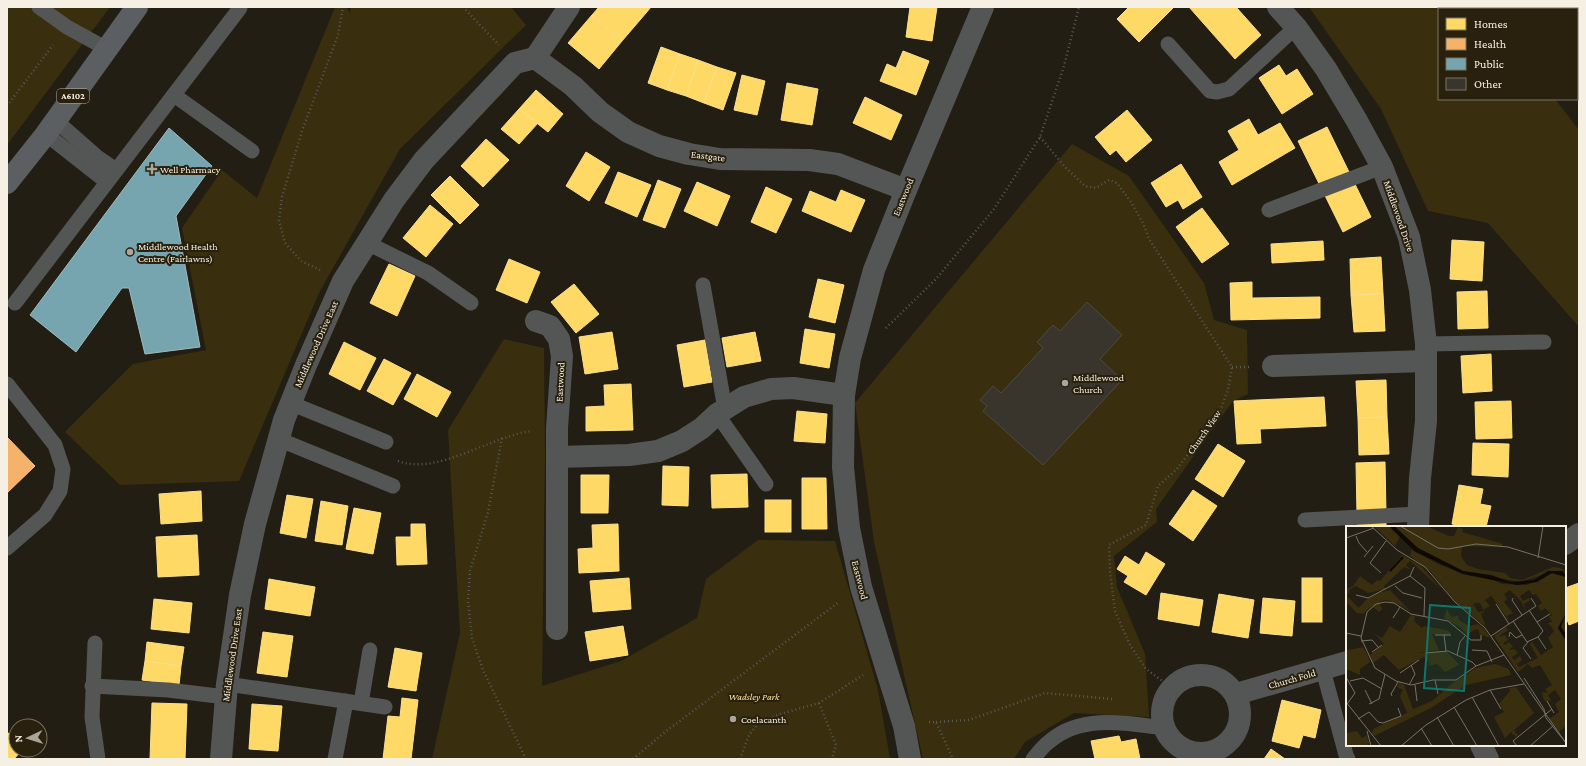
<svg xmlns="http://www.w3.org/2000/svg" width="1586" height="766" font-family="'Crimson Pro',serif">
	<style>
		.green { fill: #392e0d }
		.homes { fill: #ffd966; stroke: #fce08c }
		.health { fill: #f6b26b; stroke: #f6c58f }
		.public { fill: #76a5af; stroke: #9cbcbf }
		.building { fill: #39352c; stroke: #4e4a41 }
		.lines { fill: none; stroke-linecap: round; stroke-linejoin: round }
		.path { stroke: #585855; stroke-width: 2.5; stroke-dasharray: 1 3; stroke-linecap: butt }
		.lane { stroke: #545655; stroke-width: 15 }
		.street { stroke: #545655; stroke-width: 22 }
		.primary { stroke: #5c5f61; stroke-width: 22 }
		.poi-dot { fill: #aca69a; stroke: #29210d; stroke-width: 1.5 }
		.labels { text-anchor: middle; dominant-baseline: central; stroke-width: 4; stroke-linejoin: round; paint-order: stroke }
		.shield { fill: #29210d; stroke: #b8b2a3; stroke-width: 1 }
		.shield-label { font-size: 9px; font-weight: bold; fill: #f5f0e3 }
		.street-label { font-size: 10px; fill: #f5f0e3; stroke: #29210d }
		.poi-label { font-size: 10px; fill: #f5f0e3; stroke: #29210d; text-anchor: start }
		.park-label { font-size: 10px; font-style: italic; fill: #fee099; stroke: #29210d }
		.inset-river { fill: none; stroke: #0e0a02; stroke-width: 2 }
		.inset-road { fill: none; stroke: #777266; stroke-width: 1 }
		.view { fill: #0f766e; fill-opacity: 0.15; stroke: #0f766e; stroke-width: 2 }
		.inset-edge { fill: none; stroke: #f5f0e3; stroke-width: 2 }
	</style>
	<rect width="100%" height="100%" fill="#231e13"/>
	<g class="green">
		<path d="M7,7H110L7,145Z"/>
		<path d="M335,7H346L350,13L351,7H511L526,25L400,149L319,293L239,481L120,485L65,432L133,364L206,350L182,228L222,170L257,198Z"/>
		<path d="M1309,7H1485L1487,9H1439V99H1555L1579,130V327L1488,223L1428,211L1381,109Z"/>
		<path d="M1072,144L1129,176L1204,283L1214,320L1247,330L1248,394L1233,401L1156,509L1157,522L1114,556L1117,587L1145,654L1149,717L1074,713L1025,742L1014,759H923L874,542L855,403Z"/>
		<path d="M504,339L544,348L545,455L542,686L621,661L697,618L706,579L758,540L835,541L878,690L890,759H432L460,633L448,430Z"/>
	</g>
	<g class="homes">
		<path d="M599,7H639L646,13L622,41L592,15Z"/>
		<path d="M639,7H651L646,13Z"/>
		<path d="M910,7H937L932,41L906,37Z"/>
		<path d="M1129,7H1174L1139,42L1117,19Z"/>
		<path d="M1189,7H1236L1261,35L1235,59Z"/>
		<path d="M592,15L622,41L599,69L568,43Z"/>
		<path d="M661,47L680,54L667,90L648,83Z"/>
		<path d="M903,51L929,61L916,95L880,81L887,64L896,68Z"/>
		<path d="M680,54L698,60L686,96L667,90Z"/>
		<path d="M698,60L717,67L704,103L686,96Z"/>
		<path d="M1279,65L1286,76L1297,69L1313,94L1282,114L1259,78Z"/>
		<path d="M717,67L736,73L723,110L704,103Z"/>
		<path d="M742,75L765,81L757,115L734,110Z"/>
		<path d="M787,83L818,89L812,125L781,120Z"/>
		<path d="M536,90L563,114L548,132L519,109Z"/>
		<path d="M865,97L902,115L891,140L853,123Z"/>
		<path d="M519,109L538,123L519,144L501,129Z"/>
		<path d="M1127,110L1152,140L1126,162L1116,150L1110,155L1095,137Z"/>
		<path d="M1249,119L1258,135L1280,123L1295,148L1232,185L1219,162L1239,150L1228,131Z"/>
		<path d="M1327,127L1371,217L1343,232L1298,141Z"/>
		<path d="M486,139L509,160L483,187L461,166Z"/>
		<path d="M586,152L610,167L589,201L566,186Z"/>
		<path d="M1181,164L1202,197L1183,209L1178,200L1166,207L1151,183Z"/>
		<path d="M618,172L651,185L637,217L605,203Z"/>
		<path d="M450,176L479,205L460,224L431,195Z"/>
		<path d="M658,180L681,189L665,228L643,220Z"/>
		<path d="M697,182L730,196L717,226L684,211Z"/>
		<path d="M766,187L792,199L776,233L751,222Z"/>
		<path d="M841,190L865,200L851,232L802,211L810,191L836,202Z"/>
		<path d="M430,205L453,224L426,257L403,238Z"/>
		<path d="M1202,208L1229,244L1202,263L1176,227Z"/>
		<path d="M1452,240L1484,242L1482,281L1450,279Z"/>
		<path d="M1323,241L1324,260L1272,263L1271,244Z"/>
		<path d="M1381,257L1383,294L1351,295L1350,259Z"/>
		<path d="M509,259L540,272L527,303L496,290Z"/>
		<path d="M389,264L415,276L397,316L370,303Z"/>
		<path d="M818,279L844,285L835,323L809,317Z"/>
		<path d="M1252,282V298L1320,297V318L1231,320L1230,283Z"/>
		<path d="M574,284L599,314L576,333L551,302Z"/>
		<path d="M1487,291L1488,328L1458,329L1457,292Z"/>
		<path d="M1383,294L1385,331L1354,332L1351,295Z"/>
		<path d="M805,329L835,334L829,368L800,363Z"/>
		<path d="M612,332L618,369L585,374L579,337Z"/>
		<path d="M755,332L761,361L727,367L722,338Z"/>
		<path d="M705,340L712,382L684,387L677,345Z"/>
		<path d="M344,342L376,358L360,390L329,374Z"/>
		<path d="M1491,354L1492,391L1463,393L1461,356Z"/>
		<path d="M384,359L411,373L393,405L367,391Z"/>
		<path d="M417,374L451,392L437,417L404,399Z"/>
		<path d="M1386,380L1387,417L1358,418L1356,381Z"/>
		<path d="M631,384L633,430L586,431V407L605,406L604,385Z"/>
		<path d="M1324,397L1326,426L1260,429L1261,443L1237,444L1234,401Z"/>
		<path d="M1511,401L1512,438L1476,439L1475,402Z"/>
		<path d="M797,411L827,414L825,443L794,441Z"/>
		<path d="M1387,417L1389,454L1359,455L1358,418Z"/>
		<path d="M1473,443L1509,444L1508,477L1472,475Z"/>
		<path d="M1218,444L1245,461L1223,497L1195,479Z"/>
		<path d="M1385,462L1386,513H1357L1356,463Z"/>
		<path d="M663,466L689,467L688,506L662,505Z"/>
		<path d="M747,474L748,507L712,508L711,475Z"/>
		<path d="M581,475H609L608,513H581Z"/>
		<path d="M802,478H826L827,529H802Z"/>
		<path d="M1459,485L1483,489L1480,504L1491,506L1486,527H1468L1452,524Z"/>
		<path d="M1193,490L1217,506L1193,541L1169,524Z"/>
		<path d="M201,491L202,521L161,524L159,494Z"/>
		<path d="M287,495L313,499L306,538L280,533Z"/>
		<rect x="765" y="500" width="26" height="32"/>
		<path d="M321,501L348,506L342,545L315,541Z"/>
		<path d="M354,508L381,513L373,554L346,549Z"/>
		<rect x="1357" y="513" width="29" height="14"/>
		<path d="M411,524H425L427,564L397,565L396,537H411Z"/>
		<path d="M618,524L619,571L579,573L578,549L593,548L592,525Z"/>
		<path d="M197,535L199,575L158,577L156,537Z"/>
		<path d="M1146,552L1165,564L1146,595L1124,582L1128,576L1117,569L1125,556L1139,565Z"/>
		<path d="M629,578L631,609L593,612L590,581Z"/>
		<rect x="1302" y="578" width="20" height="44"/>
		<path d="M269,579L315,587L310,616L265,609Z"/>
		<path d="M1579,583V621L1569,625L1565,614V588Z"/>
		<path d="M1161,593L1203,600L1199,626L1158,619Z"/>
		<path d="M1219,594L1254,600L1248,638L1212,632Z"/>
		<path d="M1263,598L1295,601L1292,636L1260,633Z"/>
		<path d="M154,599L192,603L189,633L151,629Z"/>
		<path d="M623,626L628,655L590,661L585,632Z"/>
		<path d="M263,632L293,636L287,677L257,673Z"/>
		<path d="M147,642L184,647L181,666L145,661Z"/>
		<path d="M395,648L422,653L416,691L388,687Z"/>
		<path d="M145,661L181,666L179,685L142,680Z"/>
		<path d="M402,698L418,700L411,759H383L388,716L400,717Z"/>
		<path d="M1282,700L1321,710L1315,738L1303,735L1299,748L1272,741Z"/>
		<path d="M152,703L187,704L185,759H150Z"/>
		<path d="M252,704L282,706L278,751L249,749Z"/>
		<path d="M7,732L16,740V750H22L14,759H7Z"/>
		<path d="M1119,736L1121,742L1136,739L1140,759H1095L1091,741Z"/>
		<path d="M1271,749L1285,759H1264Z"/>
	</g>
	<path class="health" d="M7,437L35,466L7,493Z"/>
	<path class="public" d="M169,128L212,166L176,216L200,347L145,354L129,288H122L76,352L30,315Z"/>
	<path class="building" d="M1087,302L1122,335L1100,359L1122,380L1043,465L983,411L987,406L980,400L993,386L1001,393L1043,348L1037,342L1053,325L1060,331Z"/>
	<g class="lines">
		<g class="path">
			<path d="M463,7L499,45"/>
			<path d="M7,106L53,45"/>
			<path d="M1040,137L1065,167L1085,186L1096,188L1109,180L1117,183L1131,202L1143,223L1149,239L1232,367L1228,390L1219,414L1176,470L1158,486L1146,525L1109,545L1110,572L1115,611L1130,645L1146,669L1172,688"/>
			<path d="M320,270L301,261L285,243L279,220L282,197L302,131L338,35L343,7"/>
			<path d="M886,328L936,279L994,209L1040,137L1064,66L1079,7"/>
			<path d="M1232,367H1249"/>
			<path d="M502,438L488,512L470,571L468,601L472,638L483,670L526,759"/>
			<path d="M398,461C438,476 490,436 532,431"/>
			<path d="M819,703L836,745L832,759"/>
			<path d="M929,722H936L953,759"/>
			<path d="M936,722L969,720L1045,693L1112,699"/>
			<path d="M633,759L665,732L839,602"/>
			<path d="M740,759L749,735L758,724L780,714L819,703L863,675"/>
		</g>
		<g class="lane">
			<path d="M39,7L67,27L107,49"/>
			<path d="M1168,44L1210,91L1217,92L1229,89L1296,27"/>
			<path d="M174,95L252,151"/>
			<path d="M55,120L97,157L116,170"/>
			<path d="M46,134L107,182"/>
			<path d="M1269,210L1382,167"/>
			<path d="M367,243L428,273L471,303"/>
			<path d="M703,285L725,409"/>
			<path d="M15,303L240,8"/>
			<path d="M1426,344L1544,342"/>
			<path d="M7,384L55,445L63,469L60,491L45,515L7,548"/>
			<path d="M290,403L386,442"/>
			<path d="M717,414L766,484"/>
			<path d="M278,439L393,486"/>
			<path d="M1305,520L1418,514"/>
			<path d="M95,643L92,717L98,759"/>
			<path d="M1323,670L1346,755L1348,759"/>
			<path d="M227,684L385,707"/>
			<path d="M92,686L168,690L226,697"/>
			<path d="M361,703L370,650"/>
			<path d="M335,759L346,701"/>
			<path d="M1033,759C1038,753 1043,746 1050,741C1081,714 1127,723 1164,728"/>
		</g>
		<g class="street">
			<path d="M1278,7L1296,27L1326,69L1357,121L1382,167L1409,237L1420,290L1426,344V421L1420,478L1418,527"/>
			<path d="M535,58L573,86L600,112L628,132L659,146L689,154L720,159L809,160L838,164L906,190"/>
			<path d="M536,321L550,326L559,339L562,356L557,428V629"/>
			<path d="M1273,366L1425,361"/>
			<path d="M557,457L629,455L658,451L682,441L702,428L717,414L744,397L771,389L793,388L844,395"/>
			<path d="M1565,544L1579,534"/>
			<circle cx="1201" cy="714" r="39"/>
			<path d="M1236,694L1347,662"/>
			<path d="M1481,745L1488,759"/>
			<path d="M221,759L227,684L240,595L255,524L284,420L306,365L343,281L394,200L424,160L515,63L535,58L569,7"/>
			<path d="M910,759L904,726L861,587L849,528L843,467L844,395L850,358L874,270L906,190L983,7"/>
		</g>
		<path class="primary" d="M7,183L46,134L137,7"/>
	</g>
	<g class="poi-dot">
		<path d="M150 163h4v4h4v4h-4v4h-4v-4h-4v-4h4z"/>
		<circle cx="130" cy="252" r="4"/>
		<circle cx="1065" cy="383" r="4"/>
		<circle cx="733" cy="719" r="4"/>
	</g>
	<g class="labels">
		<rect class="shield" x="57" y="89" width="32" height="14" rx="3"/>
		<g class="shield-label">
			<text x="73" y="96">A6102</text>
		</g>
		<g class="street-label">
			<text transform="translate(708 156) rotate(7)">Eastgate</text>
			<text transform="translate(903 197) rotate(-68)">Eastwood</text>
			<text transform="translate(1399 216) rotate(71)">Middlewood Drive</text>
			<text transform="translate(316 344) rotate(-66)">Middlewood Drive East</text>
			<text transform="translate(560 382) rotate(-87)">Eastwood</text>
			<text transform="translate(1204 432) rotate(-55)">Church View</text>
			<text transform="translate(860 580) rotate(76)">Eastwood</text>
			<text transform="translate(232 655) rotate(-82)">Middlewood Drive East</text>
			<text transform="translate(1292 679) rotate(-16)">Church Fold</text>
		</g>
		<g class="poi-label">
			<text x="160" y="169">Well Pharmacy</text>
			<text x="138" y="246">Middlewood Health<tspan x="138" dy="12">Centre (Fairlawns)</tspan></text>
			<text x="1073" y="377">Middlewood<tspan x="1073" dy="12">Church</tspan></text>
			<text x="741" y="719">Coelacanth</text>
		</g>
		<g class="park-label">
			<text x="754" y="696">Wadsley Park</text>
		</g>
	</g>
	<g transform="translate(1346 526)">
		<rect width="220" height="220" fill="#231e13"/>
		<path d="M28,0H43L54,10L49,20ZM48,0H80L103,10H108L112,1L117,3L116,6L157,18L155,21L116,20L115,30L121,39L132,43L159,47L164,52L176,54L207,41L215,42L220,47L208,45L174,56L117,45L71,22ZM57,14L68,25L92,38L117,48L143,52L156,58L181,59L206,47L220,51V200L213,206L203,193L213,186L209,178L215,173L209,164L202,169L205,174L200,176L197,172L196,166L202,167L199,163L206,159L194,139L186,142L182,138L172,146L148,110L160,101L162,104L152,111L159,109L162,114L157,117L159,119L163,116L167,121L162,124L168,123L172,127L166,131L168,134L174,130L176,134L171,138L173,141L192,132L184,118L186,116L195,129L207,121L202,112L208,105L204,99L201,98L206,95L203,91L206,89L199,82L195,85L192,80L196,77L190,68L187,69L183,64L174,70L177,75L183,72L184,74L178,78L180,85L175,75L164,64L158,68L161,73L158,76L167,87L161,90L163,95L142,65L145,70L139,74L144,80L137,84L134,77H129L124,82L128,79L132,86L139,85L135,88L140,101L110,76L85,46L64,30L66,23ZM56,29L75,40L96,64L64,35L60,39L65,44L58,41L38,60L40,63L22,67L10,60L4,63L1,70L13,82L20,74L32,67L44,64L65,86L52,78L40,74L33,76L36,83L33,86L26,80L17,88L11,87L0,76V63L7,60L14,50L26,59L31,54L34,55ZM101,83L105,91L112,90L113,94L123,100L132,98L138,103L156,129L144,112L133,108V105L130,103L121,109L115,102L98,92ZM65,89L69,90L68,95L76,102L78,100L100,104L105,107L104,109L86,108L93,124L71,127L100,125L113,138L111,140L99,146L91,138L82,140L83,136L78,131L53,144L38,129L27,137L24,129L38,118L28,107L36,112L44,100L54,106ZM0,120L2,124L17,121L22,130L24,136L14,143V149L0,143ZM149,138L163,143L165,149L120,159L85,182L28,210L26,208L27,203L61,187L54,170L57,164L51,161L53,157L58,159L67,183L86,175L108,156L130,142ZM170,161L188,187L168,204L172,209L170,211L165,206L159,212L148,191L158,186L153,178L164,165L163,162ZM11,205L16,212L21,209L23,218L20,220H0V207Z" fill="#392e0d"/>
		<path d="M43,0H48L72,22L117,45L145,49L164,56L188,54L202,45H217L220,51L206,47L191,56L171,59L117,48L68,25ZM220,87L215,101L220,108V115L212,102Z" fill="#0e0a02"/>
		<path class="inset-river" d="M44,45L57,31"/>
		<path class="inset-road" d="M25,0L51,24L79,41L109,76L139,102L220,217M54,0L92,22L102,23L130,18L162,21L220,39M10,10L13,17L21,26M0,12L28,2M18,31L27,20M192,32L197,0M68,41L64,50L79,62L78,90M35,47L24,37L40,15M49,60L57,67L76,72M10,69L22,72L64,50M167,72L166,74L176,89M150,78L163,98M47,92L54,81M167,95L181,116L192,111L197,105L183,84M191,96L204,88M0,107L15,110M89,109H105M98,109L100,125M135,109V114H125L102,95L65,88L48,77L39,76L30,78L21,86L15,112L29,142L50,155L65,159L87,154H110L130,140L158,129M145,110L190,80L185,72M163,111L164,106L170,112L176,109M192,111L200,123M15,115L26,114L33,122M182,116L177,122L185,133M126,124L141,125L146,136M26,126L36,119M79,127L102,125L126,136L130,140M111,129L114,116L119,110M54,147L73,134M0,151L9,167L1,178M178,152L198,183L200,192L220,217M89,154L92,168M4,155L17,152L36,163M63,159L69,148L65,139M69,159L71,175M19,164L26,178M144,164L155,183M46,170L45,168L52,156M126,171L153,220M201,175L208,187M0,176L35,220M23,178L33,173L39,148M108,181L131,220M91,191L108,220M12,193L23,186L32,196L37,197L55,190L52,182M75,202L86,220M21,205L25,220M55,220L80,199L120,174L144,164L178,158M171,220L167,215L206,183M184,220L207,200"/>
		<path class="view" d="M84,79L124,82L118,165L78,162Z"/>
		<rect width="220" height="220" class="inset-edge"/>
	</g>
	<rect width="1586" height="766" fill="none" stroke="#f5f0e3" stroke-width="16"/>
	<rect x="1438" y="8" width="140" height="92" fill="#29210d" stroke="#7b7463"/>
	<rect x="1446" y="18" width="20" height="12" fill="#ffd966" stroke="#7b7463"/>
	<text x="1474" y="28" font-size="12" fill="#f5f0e3">Homes</text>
	<rect x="1446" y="38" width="20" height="12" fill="#f6b26b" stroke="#7b7463"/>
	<text x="1474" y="48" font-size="12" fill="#f5f0e3">Health</text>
	<rect x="1446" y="58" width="20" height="12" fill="#76a5af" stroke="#7b7463"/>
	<text x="1474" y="68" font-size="12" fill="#f5f0e3">Public</text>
	<rect x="1446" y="78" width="20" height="12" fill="#39352c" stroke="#7b7463"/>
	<text x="1474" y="88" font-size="12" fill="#f5f0e3">Other</text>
	<g transform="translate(28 738) rotate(266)"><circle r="19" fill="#29210d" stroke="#7b7463"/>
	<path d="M0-3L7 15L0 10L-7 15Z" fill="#aca69a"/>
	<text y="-6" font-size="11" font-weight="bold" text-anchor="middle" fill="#f5f0e3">N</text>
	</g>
</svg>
